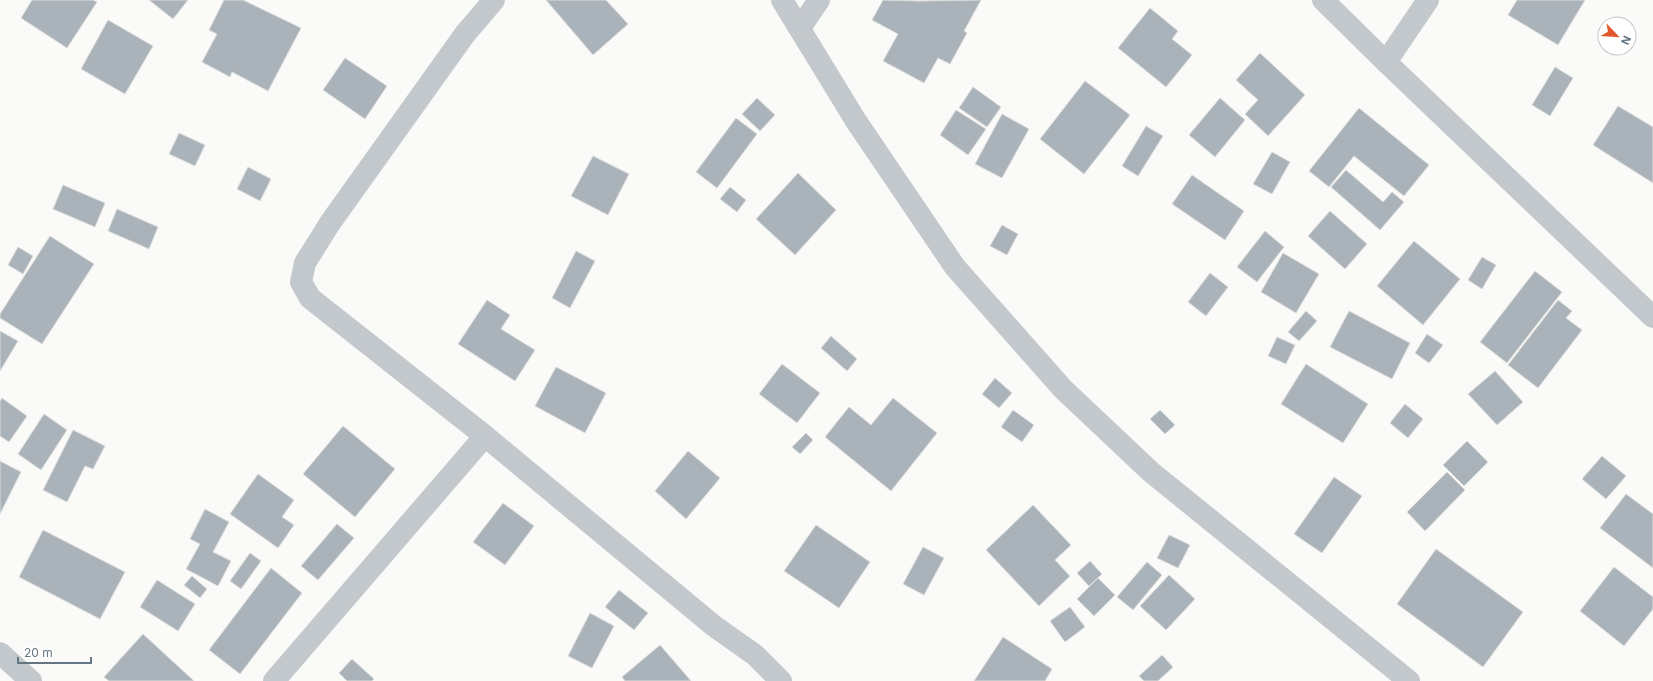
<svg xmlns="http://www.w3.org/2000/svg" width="1653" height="681" font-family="Inter,sans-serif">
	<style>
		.building { fill: #aab3b9; stroke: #dcdcda }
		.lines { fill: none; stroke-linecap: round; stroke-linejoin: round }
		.minor { stroke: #c3c8cc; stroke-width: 22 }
	</style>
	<rect width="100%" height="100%" fill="#fafaf8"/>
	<g class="building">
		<path d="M32,0H93L97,2L67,48L21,18Z"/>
		<path d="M149,0H188L173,19Z"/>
		<path d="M224,0H243L301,28L268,91L232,72L230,77L202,62L217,34L209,30Z"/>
		<path d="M546,0H606L628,24L593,55Z"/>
		<path d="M883,0L919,1L981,0L964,31L967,33L950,64L938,58L924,83L883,61L898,34L872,20Z"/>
		<path d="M1517,0H1585L1558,45L1508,15Z"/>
		<path d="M1150,8L1178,31L1172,39L1192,55L1166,87L1118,48Z"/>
		<path d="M108,20L153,46L125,94L81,69Z"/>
		<path d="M1260,53L1305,95L1268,136L1245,114L1258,100L1236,80Z"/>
		<path d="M345,58L387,86L365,119L323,90Z"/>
		<path d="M1555,67L1573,78L1550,116L1532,105Z"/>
		<path d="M1085,81L1130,115L1084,174L1040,139Z"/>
		<path d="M973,87L1001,107L987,127L959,108Z"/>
		<path d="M757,98L775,115L760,131L742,114Z"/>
		<path d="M1220,98L1245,120L1215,157L1189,135Z"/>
		<path d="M1618,106L1653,127V183L1593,145Z"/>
		<path d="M1359,108L1429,165L1404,196L1354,156L1329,187L1309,171Z"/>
		<path d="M956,110L986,129L968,155L940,135Z"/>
		<path d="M1002,114L1029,129L1002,178L975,164Z"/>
		<path d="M736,118L757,134L717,188L696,172Z"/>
		<path d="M1146,126L1163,136L1138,176L1122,166Z"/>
		<path d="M179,133L205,145L195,166L169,154Z"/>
		<path d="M1272,152L1290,162L1272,194L1253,184Z"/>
		<path d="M593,156L629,174L608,215L571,196Z"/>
		<path d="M248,167L271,179L260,201L237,189Z"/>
		<path d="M1346,170L1383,202L1392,192L1404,202L1380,230L1331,187Z"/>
		<path d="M798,173L836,210L795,255L756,219Z"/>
		<path d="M1192,175L1244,211L1225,240L1172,204Z"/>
		<path d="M63,185L105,203L95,227L53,209Z"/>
		<path d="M730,187L746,200L737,212L720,199Z"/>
		<path d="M117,209L158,227L149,249L108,231Z"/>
		<path d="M1330,211L1367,244L1345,269L1308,236Z"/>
		<path d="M1002,225L1018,234L1007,255L990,246Z"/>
		<path d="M1265,231L1284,247L1257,282L1237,267Z"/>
		<path d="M50,236L94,264L42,344L0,318V314Z"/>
		<path d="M1414,241L1460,279L1423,325L1377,286Z"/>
		<path d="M18,247L33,256L23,274L8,265Z"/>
		<path d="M576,251L595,261L570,308L552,298Z"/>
		<path d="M1283,253L1319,274L1296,313L1261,292Z"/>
		<path d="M1482,257L1496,265L1482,289L1468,280Z"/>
		<path d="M1535,271L1562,292L1507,363L1480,342Z"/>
		<path d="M1210,273L1228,287L1206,316L1188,302Z"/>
		<path d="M487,300L510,315L501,329L535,350L515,381L458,344Z"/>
		<path d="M1558,300L1572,311L1566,318L1582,330L1538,388L1508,365Z"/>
		<path d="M1306,311L1317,321L1299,341L1288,332Z"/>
		<path d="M1349,311L1410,343L1392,379L1330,347Z"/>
		<path d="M0,331L18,341L0,371Z"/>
		<path d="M1427,334L1443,345L1429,363L1415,353Z"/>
		<path d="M831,336L857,359L847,371L821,348Z"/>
		<path d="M1277,337L1295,345L1286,364L1268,356Z"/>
		<path d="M782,364L820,393L797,423L759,394Z"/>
		<path d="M1306,364L1368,404L1343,443L1281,404Z"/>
		<path d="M556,367L606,393L585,433L535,406Z"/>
		<path d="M1495,371L1523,402L1497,425L1468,394Z"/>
		<path d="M995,378L1012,393L999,408L982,394Z"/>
		<path d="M2,398L27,416L9,442L0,436V401Z"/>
		<path d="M893,398L937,433L891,491L825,437L849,407L871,425Z"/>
		<path d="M1405,404L1423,419L1408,438L1390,423Z"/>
		<path d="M1013,410L1034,425L1022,442L1001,427Z"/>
		<path d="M1160,410L1175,425L1165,434L1150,419Z"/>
		<path d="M44,414L67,430L41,470L18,454Z"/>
		<path d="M343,426L395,469L355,517L303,474Z"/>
		<path d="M73,430L105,446L93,469L85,466L67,502L43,490Z"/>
		<path d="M806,433L813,440L800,454L792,447Z"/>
		<path d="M1467,441L1488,462L1464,486L1443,465Z"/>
		<path d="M688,451L720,478L686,519L655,491Z"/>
		<path d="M1602,456L1626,476L1606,499L1582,479Z"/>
		<path d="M0,461L21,472L0,514Z"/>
		<path d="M1447,472L1465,490L1425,531L1407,512Z"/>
		<path d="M258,474L294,500L282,517L294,525L278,548L230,514Z"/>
		<path d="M1334,477L1362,496L1322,553L1294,534Z"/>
		<path d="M1626,494L1653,514V568L1600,528Z"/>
		<path d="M503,503L534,526L505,565L473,542Z"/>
		<path d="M1033,505L1071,545L1055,560L1070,576L1039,606L986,550Z"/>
		<path d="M205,509L229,522L213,552L231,561L218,586L186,569L200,544L190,539Z"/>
		<path d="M337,524L354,538L318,580L301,566Z"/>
		<path d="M816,525L870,562L839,608L784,571Z"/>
		<path d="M43,530L125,572L100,619L19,577Z"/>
		<path d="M1169,535L1190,545L1178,568L1157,558Z"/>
		<path d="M923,547L944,558L924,595L903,584Z"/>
		<path d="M1436,549L1523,612L1483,667L1397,604Z"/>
		<path d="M250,553L261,561L241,589L230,581Z"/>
		<path d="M1090,561L1102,574L1089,586L1077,573Z"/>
		<path d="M1147,562L1162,575L1133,610L1117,597Z"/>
		<path d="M1614,567L1653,597V609L1624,646L1580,611Z"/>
		<path d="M271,568L302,593L240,674L209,650Z"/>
		<path d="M1169,575L1195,599L1166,630L1140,606Z"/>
		<path d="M192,576L207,589L200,598L184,585Z"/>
		<path d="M1098,578L1115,595L1094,616L1077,599Z"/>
		<path d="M157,580L195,604L178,631L140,607Z"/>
		<path d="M619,590L648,613L634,630L605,607Z"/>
		<path d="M1070,607L1085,627L1065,642L1050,621Z"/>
		<path d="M590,613L614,626L592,668L568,656Z"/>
		<path d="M143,634L194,681H109L104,677Z"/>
		<path d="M1003,637L1052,669L1045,681H974Z"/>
		<path d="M660,645L691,681H625L622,677Z"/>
		<path d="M1162,655L1173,667L1158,681H1144L1139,676Z"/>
		<path d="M352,659L374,679L372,681H347L339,673Z"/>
	</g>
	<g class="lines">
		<g class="minor">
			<path d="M494,0L465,34L330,223L305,263L301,282L310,298L485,436L714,626L755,655L781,681"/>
			<path d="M782,0L856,121L955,267L1063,389L1151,472L1409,681"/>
			<path d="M1323,0L1386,62L1653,317"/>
			<path d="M800,28L819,0"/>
			<path d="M1386,62L1428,0"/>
			<path d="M0,653L31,681"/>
			<path d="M274,681L485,436"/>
		</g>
	</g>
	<g transform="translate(1617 36) rotate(115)"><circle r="19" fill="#ffffff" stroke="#c1c8cd"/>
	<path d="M0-3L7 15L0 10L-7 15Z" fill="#e4572e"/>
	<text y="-6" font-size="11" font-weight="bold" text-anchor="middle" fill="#657683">N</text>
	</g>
	<path d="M18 657v6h73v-6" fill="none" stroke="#657683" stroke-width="2"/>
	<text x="24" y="657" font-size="12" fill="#657683" stroke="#ffffff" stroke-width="3" paint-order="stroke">20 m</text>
</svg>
